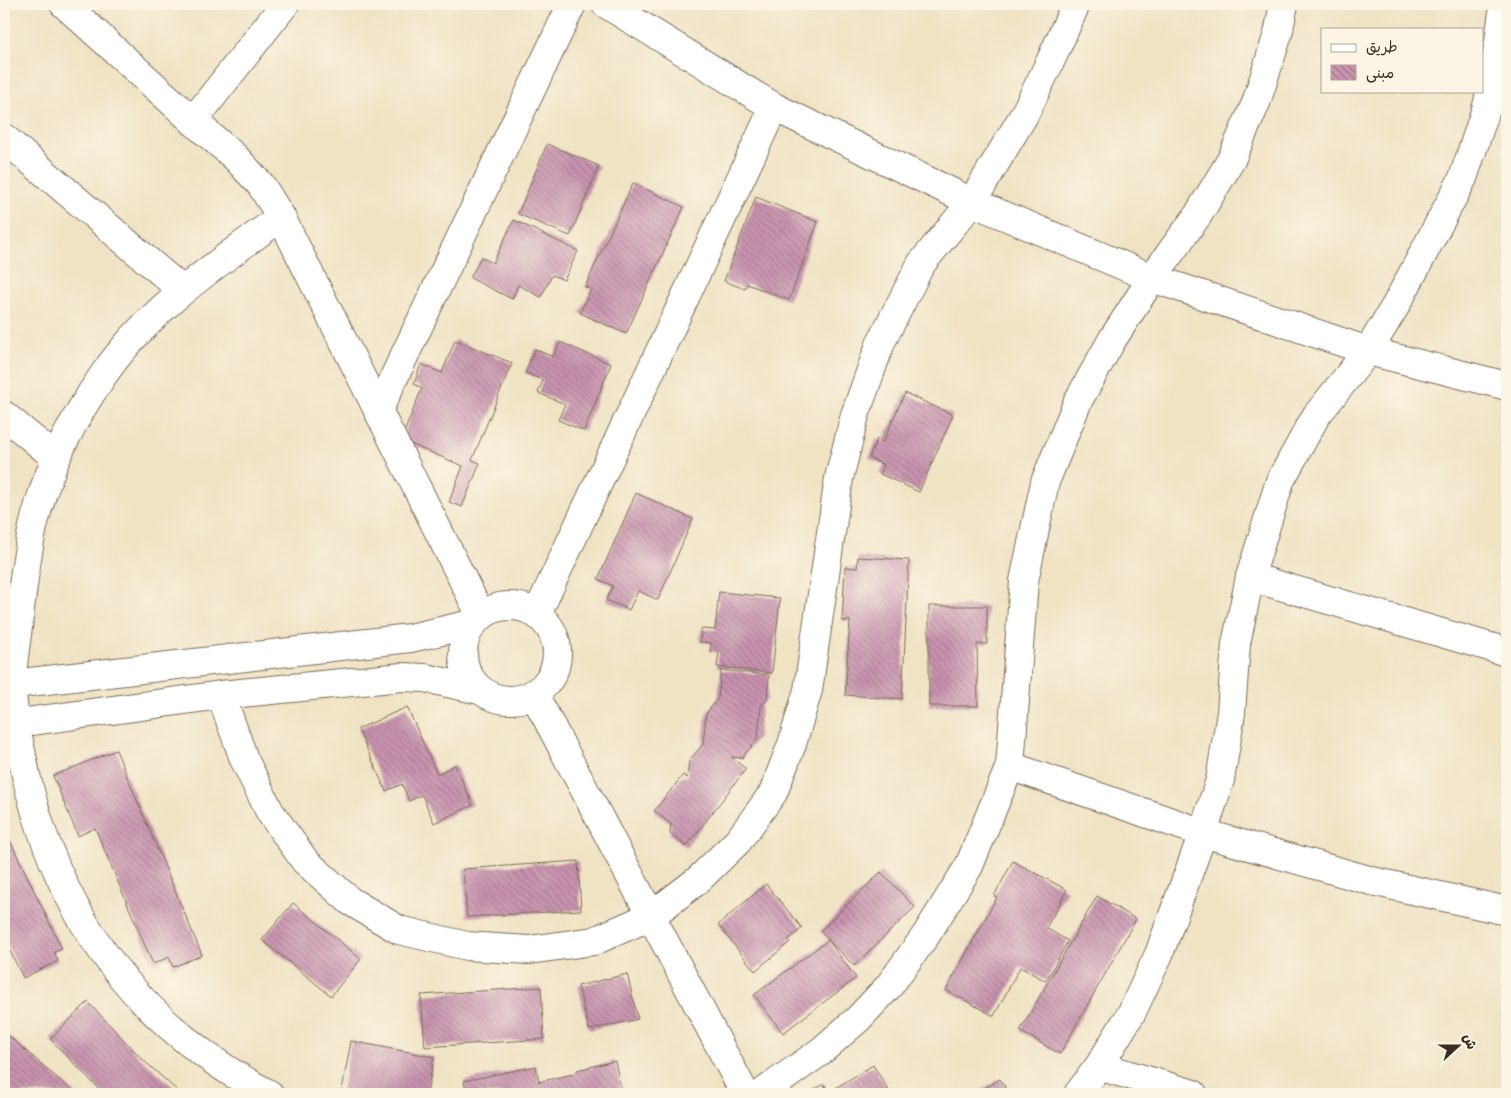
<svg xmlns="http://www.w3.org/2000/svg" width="1511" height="1098" font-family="Itim,'Playpen Sans Arabic',sans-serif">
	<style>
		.building { fill: url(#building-back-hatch) }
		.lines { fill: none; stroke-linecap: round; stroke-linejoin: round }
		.minor-casing { stroke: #7a6b58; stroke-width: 30 }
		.minor { stroke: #fff; stroke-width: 28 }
	</style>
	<defs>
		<pattern id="building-back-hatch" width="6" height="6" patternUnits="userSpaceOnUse" patternTransform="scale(1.25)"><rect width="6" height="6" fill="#c893af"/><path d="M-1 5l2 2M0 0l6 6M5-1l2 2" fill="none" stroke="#a4788e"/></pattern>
	</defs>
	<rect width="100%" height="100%" fill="#fcf5e5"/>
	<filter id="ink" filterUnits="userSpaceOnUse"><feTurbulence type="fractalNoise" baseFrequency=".02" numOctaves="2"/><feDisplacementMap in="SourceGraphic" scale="10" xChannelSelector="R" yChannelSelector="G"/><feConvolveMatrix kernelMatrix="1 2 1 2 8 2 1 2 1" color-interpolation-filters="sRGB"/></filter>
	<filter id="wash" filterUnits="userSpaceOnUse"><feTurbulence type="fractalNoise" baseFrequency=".0096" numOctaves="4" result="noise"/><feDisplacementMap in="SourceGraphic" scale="20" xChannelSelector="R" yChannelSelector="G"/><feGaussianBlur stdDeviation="1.12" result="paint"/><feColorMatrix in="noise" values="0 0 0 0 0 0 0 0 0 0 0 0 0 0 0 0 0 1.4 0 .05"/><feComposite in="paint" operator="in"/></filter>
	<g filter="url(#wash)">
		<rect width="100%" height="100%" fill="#efe3c4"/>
		<g id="blocks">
			<g class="building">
				<path d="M547,144L599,166L570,236L518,214Z"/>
				<path d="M633,183L684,207L626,334L580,313L591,289L585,287Z"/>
				<path d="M756,197L818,222L789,300L747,284L745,289L724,281Z"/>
				<path d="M514,220L578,251L564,280L552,275L541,297L518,285L512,299L470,278L481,257L493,263Z"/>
				<path d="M455,340L512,363L472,460L480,463L462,507L449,502L463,466L401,440L422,388L414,384L421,364L442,373Z"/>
				<path d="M560,342L611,364L584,431L558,420L565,404L538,393L543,380L525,373L535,349L553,357Z"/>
				<path d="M905,393L953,415L919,492L880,474L884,465L869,458L877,439L883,442Z"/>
				<path d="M636,493L693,519L658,600L638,591L629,610L606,600L613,586L598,579Z"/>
				<path d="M858,557L909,560L902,699L845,695L850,621H842L845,567L857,568Z"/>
				<path d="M719,592L780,598L772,673L717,667L719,652L710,651L711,643L700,642L701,629L715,630Z"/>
				<path d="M929,606H987V644H977L978,706H929Z"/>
				<path d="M721,670L769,675L767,699L761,706L758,738L742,758L731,757L746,769L686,847L670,834L671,824L654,811L683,775L687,778L689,761L703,744L706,714L718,698Z"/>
				<path d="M407,707L437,774L455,765L473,805L434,823L422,795L409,801L402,784L386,791L358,729Z"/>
				<path d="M116,750L202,955L173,967L169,957L153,964L95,828L78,836L53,776Z"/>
				<path d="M4,828L62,949L54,952L58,961L23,978L4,938Z"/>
				<path d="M578,861L581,910L467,917L463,869Z"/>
				<path d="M1013,861L1067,890L1046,928L1068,941L1046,981L1020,967L994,1016L946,990L997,897L994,896Z"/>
				<path d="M881,872L915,907L854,966L820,931Z"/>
				<path d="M766,884L802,928L788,940L790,942L755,971L718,925Z"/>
				<path d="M1097,896L1136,919L1060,1054L1020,1031Z"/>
				<path d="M293,903L361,959L331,996L262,940Z"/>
				<path d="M828,940L856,978L783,1033L754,995Z"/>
				<path d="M627,974L638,1019L589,1030L578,986Z"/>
				<path d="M541,987L544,1039L425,1047L421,995Z"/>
				<path d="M88,1002L141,1058L181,1094H104L50,1039Z"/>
				<path d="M4,1032L76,1094H4Z"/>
				<path d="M351,1041L434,1057L427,1094H358L342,1090Z"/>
				<path d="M615,1061L622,1094H467L464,1081L536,1066L539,1082L577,1073V1070Z"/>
				<path d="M873,1065L891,1094H814L812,1091L824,1084L829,1092Z"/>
				<path d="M1000,1079L1010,1094H975Z"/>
			</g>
		</g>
	</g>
	<g filter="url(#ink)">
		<use href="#blocks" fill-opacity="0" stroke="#7a6b58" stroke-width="1"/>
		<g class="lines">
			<defs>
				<g id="minor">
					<path d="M64,4L193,121L235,157L261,185L281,217L481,616"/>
					<path d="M606,4L774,107L972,202L1152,278L1368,351L1507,386"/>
					<path d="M193,121L285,4"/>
					<path d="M4,138L182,290"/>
					<path d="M378,411L572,4"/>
					<path d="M4,415L56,458"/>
					<path d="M1250,577L1507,652"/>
					<circle cx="510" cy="653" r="47"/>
					<path d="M537,614L774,107"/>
					<path d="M4,685L410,638L472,624"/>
					<path d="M534,694L745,1094"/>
					<path d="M221,695L244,759L270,812L305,861L350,901L399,930L467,946L529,950L594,941L651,916L698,880L738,841L773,793L792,744L808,690L839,478L855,415L881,342L921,264L972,202L1024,115L1050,62L1076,4"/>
					<path d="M4,725L221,695L402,677L425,678L480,690"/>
					<path d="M1010,766L1203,833L1372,881L1507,911"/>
					<path d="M1099,1066L1193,1094"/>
					<path d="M269,1094C138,1026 59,918 26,775C20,745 12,715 12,684C12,660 18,634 20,609C24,579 27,549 35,519C48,468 74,417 104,374C150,308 217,264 281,217"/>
					<path d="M761,1094L820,1052L858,1019L889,986L926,935L969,866L1010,766L1024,581L1045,482L1078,401L1112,340L1152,278L1198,215L1231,160L1256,103L1278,34L1284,4"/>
					<path d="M1078,1094L1099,1066L1132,1012L1159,954L1203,833L1220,780L1231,713L1236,644L1250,577L1280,481L1316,416L1368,351L1396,305L1463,178L1488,103L1499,42L1504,4"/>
				</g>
			</defs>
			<use href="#minor" class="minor-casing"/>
			<use href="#minor" class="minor"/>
		</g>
	</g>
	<rect width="1511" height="1098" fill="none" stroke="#fcf5e5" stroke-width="20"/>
	<rect x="1321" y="28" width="162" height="65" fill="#fcf5e5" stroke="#afa495"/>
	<rect x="1331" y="44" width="25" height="8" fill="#ffffff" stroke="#afa495"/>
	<text x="1366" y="52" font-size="15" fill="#3b2a1e">طريق</text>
	<rect x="1331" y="65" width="25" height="15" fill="url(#building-back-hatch)" stroke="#afa495"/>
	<text x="1366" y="78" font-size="15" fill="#3b2a1e">مبنى</text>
	<g transform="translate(1458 1046) rotate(69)" stroke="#fcf5e5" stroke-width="4" paint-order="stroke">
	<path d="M0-4L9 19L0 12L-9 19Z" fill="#3b2a1e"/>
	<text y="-8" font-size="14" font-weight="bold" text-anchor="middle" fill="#3b2a1e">ش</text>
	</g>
</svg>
